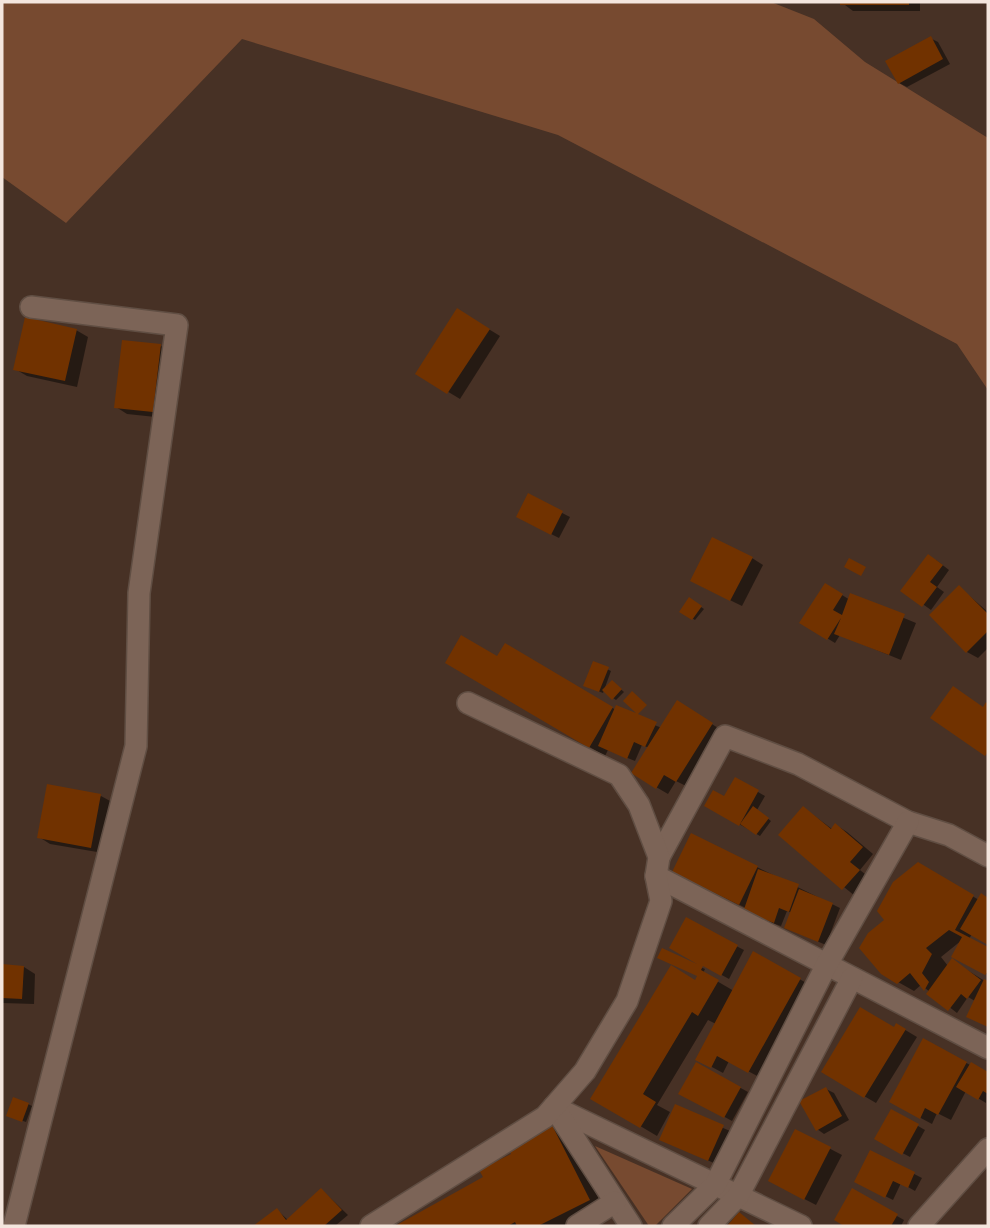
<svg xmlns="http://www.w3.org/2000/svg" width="990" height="1228" font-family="'Libre Baskerville',serif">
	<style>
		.green { fill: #774a30 }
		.shadow { fill: #0007 }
		.building { fill: #713200 }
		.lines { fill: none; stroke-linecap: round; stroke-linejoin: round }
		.minor-casing { stroke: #604e43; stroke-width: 24 }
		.minor { stroke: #7c6457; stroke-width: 21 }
	</style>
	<rect width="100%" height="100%" fill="#473125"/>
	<g class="green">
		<path d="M2,2H771L814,19L865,62L988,138V390L957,344L558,135L242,39L66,223L2,177Z"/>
		<path d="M595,1146L692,1189L655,1226H649Z"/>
	</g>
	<g class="shadow">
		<path d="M841,2H920V11H853Z"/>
		<path d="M930,38L938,42L950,64L907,87L899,83Z"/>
		<path d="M469,317L500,336L460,399L417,373Z"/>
		<path d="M76,330L88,337L77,387L27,376L15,369Z"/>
		<path d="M161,346L172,352L165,418L127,414L116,407Z"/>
		<path d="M529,496L570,517L559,538L525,521Z"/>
		<path d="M752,558L763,565L742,606L703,587Z"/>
		<path d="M936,560L949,570L937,587L944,592L931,610L903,590Z"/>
		<path d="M826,585L850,600L851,596L916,623L901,660L840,635L835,643L802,623Z"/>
		<path d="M959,587L988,612V648L978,658L967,652Z"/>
		<path d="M689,599L704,609L695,620L681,611Z"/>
		<path d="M505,645L616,710L662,728L678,703L723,731L688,787L676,781L668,794L656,787L649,748L642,745L635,761L608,750L605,756L447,663L497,659Z"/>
		<path d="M594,663L611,671L603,693L588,687Z"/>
		<path d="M615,684L624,692L616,700L613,698Z"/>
		<path d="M736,779L765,796L757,810L771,821L760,836L706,805L724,798Z"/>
		<path d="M101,796L112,802L103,853L50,844L39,837Z"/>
		<path d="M804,808L832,829L836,825L847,832L873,854L860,870L870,878L855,896L780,835Z"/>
		<path d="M692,835L840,908L826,945L786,928L792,913L787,911L781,926L752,916L746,908L685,878Z"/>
		<path d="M918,864L979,900L981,896L988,900V943L972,934L969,939L988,951V975L954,956L962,940L941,957L948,966L959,965L988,983V1026L975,1020V1001L968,997L957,1013L921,985L914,991L882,973L887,920Z"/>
		<path d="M686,920L744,950L729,979L671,947Z"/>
		<path d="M663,950L705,969L703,973L734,991L754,954L812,986L761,1078L729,1061L723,1073L697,1059L716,1024L708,1020L657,1105L670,1112L657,1136L593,1098L699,976Z"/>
		<path d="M2,966L24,967L35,974L34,1004L2,1003Z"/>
		<path d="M897,1025L917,1037L876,1103L823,1072L894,1030Z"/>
		<path d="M923,1041L988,1074L986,1103L966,1091L951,1120L937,1113L932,1124L902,1108Z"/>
		<path d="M697,1064L748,1092L732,1121L681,1093Z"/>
		<path d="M826,1089L834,1093L849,1120L824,1134L817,1129Z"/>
		<path d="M28,1104L32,1106L26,1122L11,1117Z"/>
		<path d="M676,1107L730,1131L716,1164L669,1143Z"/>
		<path d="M892,1111L925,1130L910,1157L876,1139Z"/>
		<path d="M552,1127L567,1136L604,1209L570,1226H398L485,1178Z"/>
		<path d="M796,1131L842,1155L816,1205L781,1187Z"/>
		<path d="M871,1152L922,1178L915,1191L901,1183L893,1200L863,1185Z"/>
		<path d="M322,1190L348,1215L335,1226H256L277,1210L288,1220Z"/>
		<path d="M853,1191L904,1220L901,1226H848L836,1220Z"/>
	</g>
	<g class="building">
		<rect x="840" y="2" width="69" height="3"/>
		<path d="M931,36L943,59L898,84L885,61Z"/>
		<path d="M457,308L490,329L447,394L415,374Z"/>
		<path d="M25,317L77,329L65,381L13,370Z"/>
		<path d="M122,340L161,344L153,412L114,408Z"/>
		<path d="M528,493L563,511L551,535L516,517Z"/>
		<path d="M712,537L753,557L730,601L690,581Z"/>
		<path d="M928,554L943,565L930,582L937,587L922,607L900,591Z"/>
		<path d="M849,558L866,567L861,576L844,567Z"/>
		<path d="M825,583L843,594L833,610L842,615L850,593L905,614L889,655L834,634L841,618L827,640L799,623Z"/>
		<path d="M959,585L988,614V631L966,653L929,615Z"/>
		<path d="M689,597L702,606L692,620L679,612Z"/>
		<path d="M461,635L497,656L505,643L613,707L589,748L445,663Z"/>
		<path d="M593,661L609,667L599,692L583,686Z"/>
		<path d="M612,680L622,689L612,700L602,690Z"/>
		<path d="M953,686L983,707L986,702L988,704V752L985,756L930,718Z"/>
		<path d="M632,691L647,705L638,714L657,722L645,747L634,742L627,759L598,746L616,705L636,713L623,701Z"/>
		<path d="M677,700L713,723L676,782L664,775L656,789L631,773Z"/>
		<path d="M735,777L759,790L739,826L704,806L713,790L724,796Z"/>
		<path d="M47,784L101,794L91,848L37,838Z"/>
		<path d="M753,806L769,818L756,835L740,824Z"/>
		<path d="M803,806L831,829L835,823L863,847L850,862L860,870L842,890L778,835Z"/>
		<path d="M691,833L758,866L739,905L672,872Z"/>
		<path d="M918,862L974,895L955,930L988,947V972L985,975L951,957L962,937L949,930L926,948L932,954L922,973L929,982L924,991L910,973L897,984L881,974L859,948L868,933L884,920L877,911L893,882Z"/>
		<path d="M758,869L799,884L789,912L779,908L774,923L743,912Z"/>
		<path d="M799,889L833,903L818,942L784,928Z"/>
		<path d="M981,893L988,898V945L960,929Z"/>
		<path d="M686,917L738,945L721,976L703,966L701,970L719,980L698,1016L692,1012L643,1094L656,1102L640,1128L590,1099L671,965L695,980L697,976L657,958L662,948L697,964L669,948Z"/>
		<path d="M753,951L801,978L748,1073L717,1056L711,1068L695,1060Z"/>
		<path d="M952,958L981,980L967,999L961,994L948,1011L926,994Z"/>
		<path d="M2,964L24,966L22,999L2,998Z"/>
		<path d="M984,979L988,981V1027L966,1017Z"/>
		<path d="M860,1007L894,1027L896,1023L906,1029L864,1098L821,1072Z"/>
		<path d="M923,1038L967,1062L938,1115L925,1108L920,1119L889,1102Z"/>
		<path d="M696,1062L741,1087L724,1118L678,1094Z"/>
		<path d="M971,1062L988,1072V1094L983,1091L978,1100L956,1087Z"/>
		<path d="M826,1087L842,1116L816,1131L799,1101Z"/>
		<path d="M13,1097L29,1103L22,1122L6,1116Z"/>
		<path d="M675,1104L724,1125L708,1161L659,1140Z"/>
		<path d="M891,1109L919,1124L902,1155L874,1139Z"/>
		<path d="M552,1125L590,1200L538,1226H517L515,1222L508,1226H395L483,1177L479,1170L511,1154L508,1148Z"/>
		<path d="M795,1129L831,1147L804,1200L768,1181Z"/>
		<path d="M870,1150L915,1172L908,1188L893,1181L885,1198L854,1182Z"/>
		<path d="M321,1188L342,1210L324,1226H253L277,1208L286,1220Z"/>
		<path d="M852,1188L898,1214L891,1226H844L834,1220Z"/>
		<path d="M739,1212L756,1226H727Z"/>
	</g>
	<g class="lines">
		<defs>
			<g id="minor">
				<path d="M659,857L725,736L798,764L908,822L949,835L988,856"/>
				<path d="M656,876L988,1048"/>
				<path d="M554,1107L801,1226"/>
				<path d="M554,1107L631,1226"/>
				<path d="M14,1226L136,746L139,593L177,325L31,307"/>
				<path d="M371,1226L545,1117L585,1071L627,1001L661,901L656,876L659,857L639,805L619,775L468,703"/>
				<path d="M577,1226L615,1202"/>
				<path d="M673,1226L715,1185L827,964L908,822"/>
				<path d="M709,1226L738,1196L852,978"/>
				<path d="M919,1226L988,1149"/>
			</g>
		</defs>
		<use href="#minor" class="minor-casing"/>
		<use href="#minor" class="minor"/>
	</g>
	<rect width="990" height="1228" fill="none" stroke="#f4e6de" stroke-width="7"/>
</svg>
